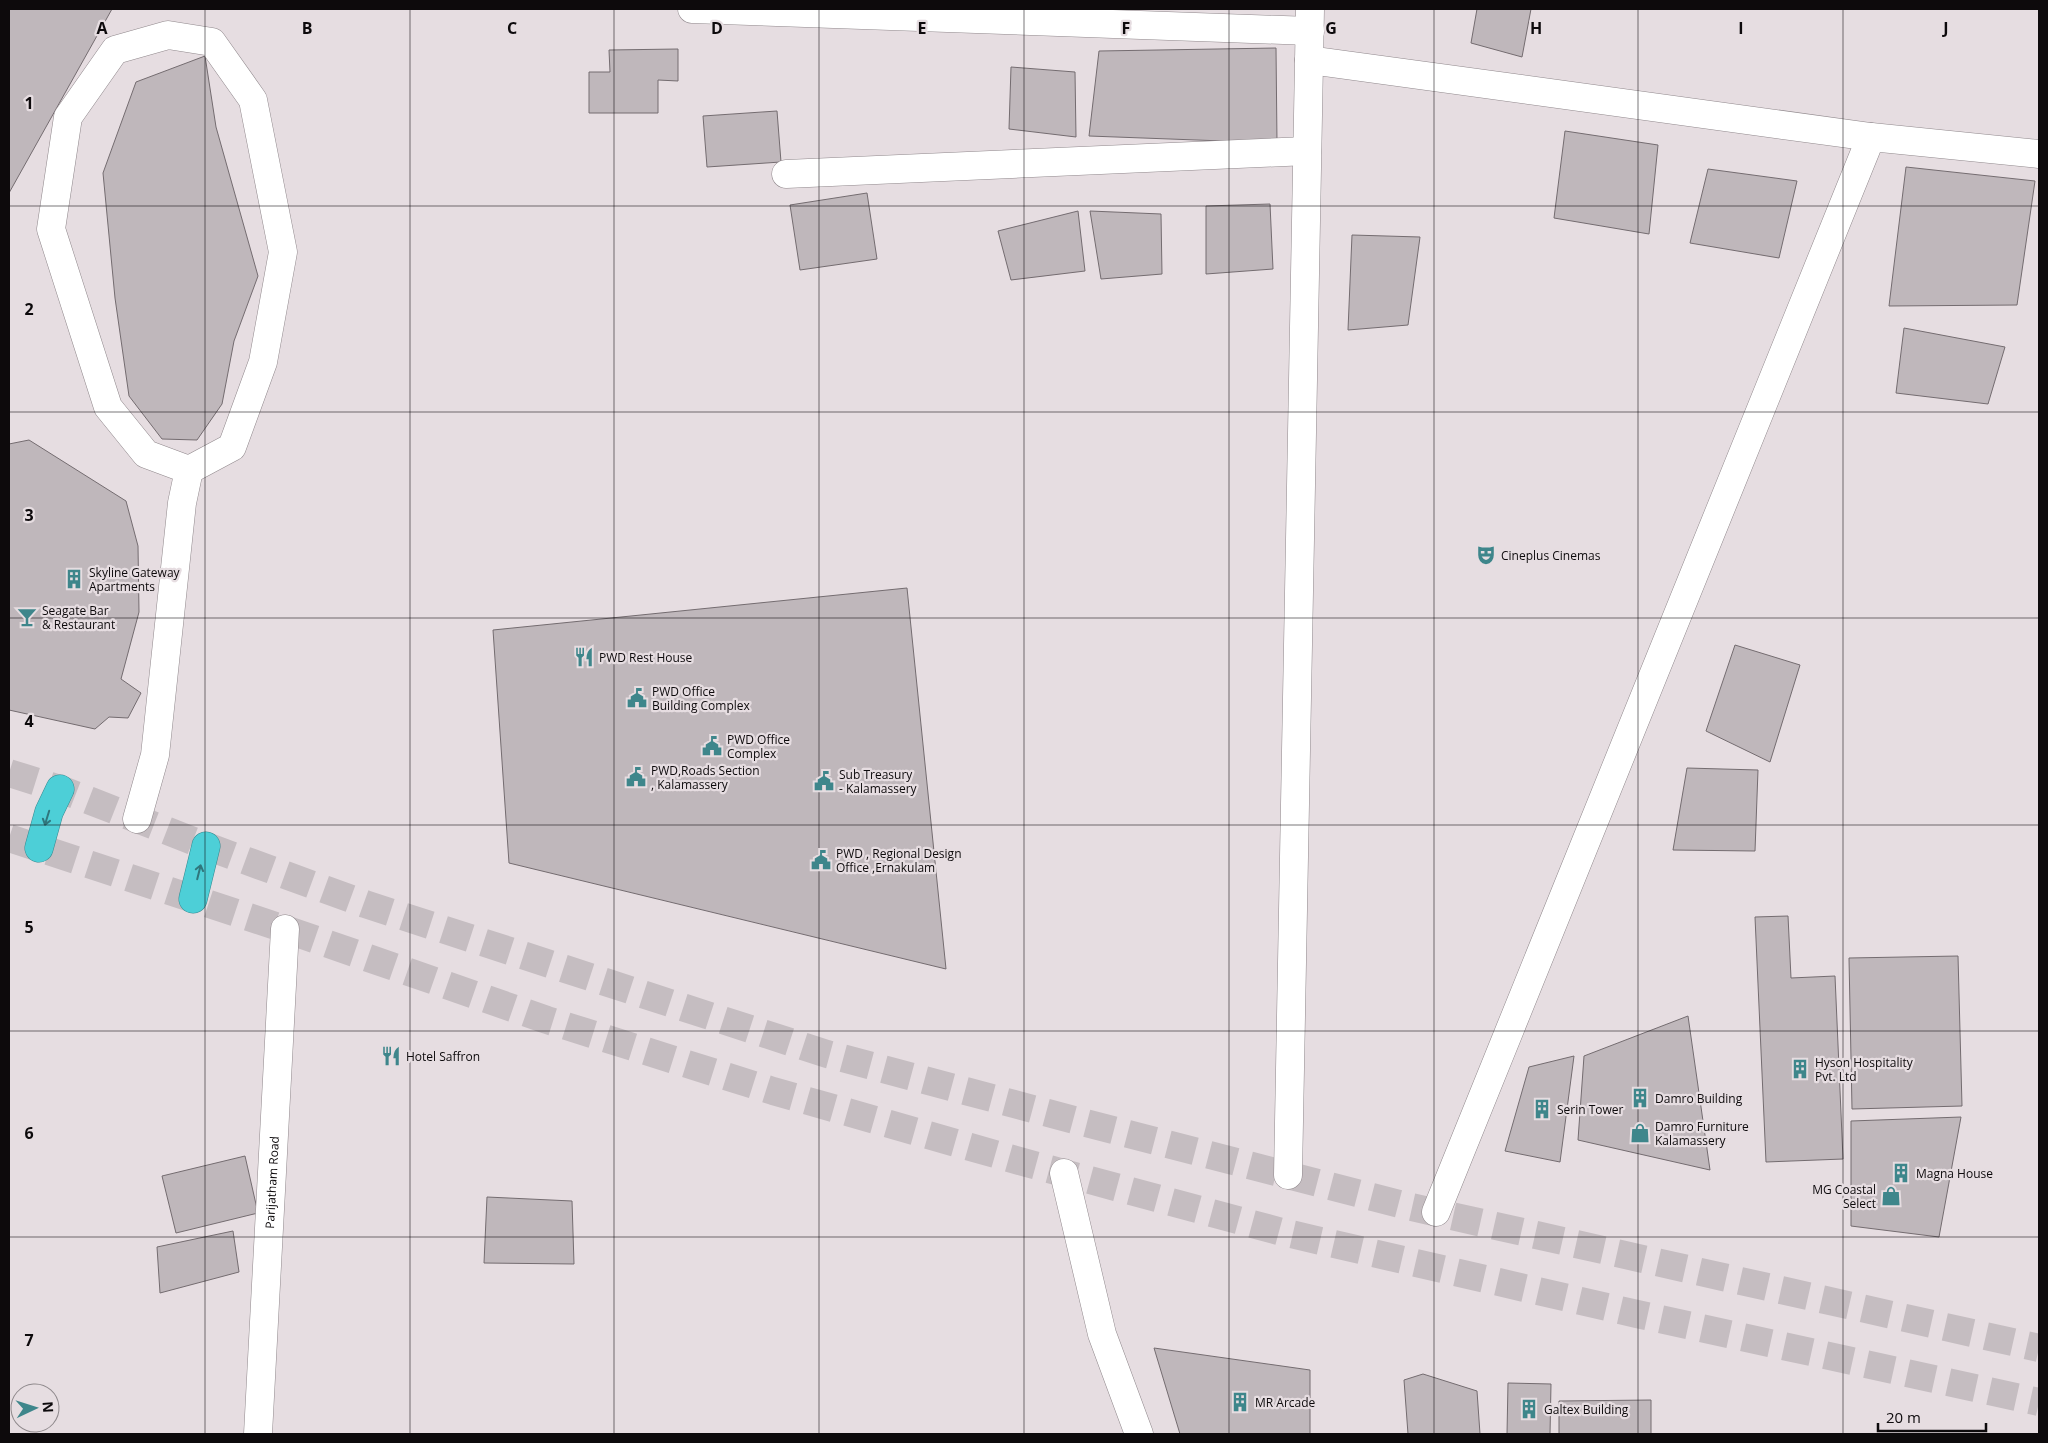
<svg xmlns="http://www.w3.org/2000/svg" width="2048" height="1443" font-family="'Open Sans',sans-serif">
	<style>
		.building { fill: #bfb7bb; stroke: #746c70 }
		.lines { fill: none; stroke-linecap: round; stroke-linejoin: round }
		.highway-tunnel { stroke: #c5bdc1; stroke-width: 28; stroke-dasharray: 28 14; stroke-linecap: butt }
		.street-casing { stroke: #90888c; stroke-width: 29 }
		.highway-casing { stroke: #378a90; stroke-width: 29 }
		.street { stroke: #fff; stroke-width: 28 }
		.highway { stroke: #4dcfd7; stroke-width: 28 }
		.oneway { stroke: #30767c }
		.grid { fill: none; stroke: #0d0a0c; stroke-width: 1; stroke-opacity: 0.55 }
		.labels { text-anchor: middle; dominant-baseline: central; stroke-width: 4.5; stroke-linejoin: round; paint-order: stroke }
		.poi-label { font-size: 12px; fill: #0d0a0c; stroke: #e6dde1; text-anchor: start }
		.street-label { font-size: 12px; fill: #0d0a0c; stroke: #e6dde1 }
		.grid-label { font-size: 16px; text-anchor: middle; font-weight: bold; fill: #0d0a0c; stroke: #e6dde1; stroke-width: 4.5; stroke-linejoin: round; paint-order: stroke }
	</style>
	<rect width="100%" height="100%" fill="#e6dde1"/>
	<g class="building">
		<path d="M9,9H112L9,193Z"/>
		<path d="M1477,9H1531L1522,57L1471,43Z"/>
		<path d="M1276,48L1277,143L1089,136L1099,51Z"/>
		<path d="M678,49V81L658,80V113H589V72H610L609,50Z"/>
		<path d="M205,56L216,127L258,276L234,341L222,404L197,440L162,439L129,396L115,298L103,173L136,82Z"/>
		<path d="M1011,67L1075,72L1076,137L1009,129Z"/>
		<path d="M777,111L781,162L707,167L703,116Z"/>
		<path d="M1565,131L1658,145L1649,234L1554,218Z"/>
		<path d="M1906,167L2035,181L2017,305L1889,306Z"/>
		<path d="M1708,169L1797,181L1779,258L1690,243Z"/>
		<path d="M867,193L877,259L800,270L790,205Z"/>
		<path d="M1270,204L1273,269L1206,274V206Z"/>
		<path d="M1078,211L1085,271L1011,280L998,231Z"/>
		<path d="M1090,211L1161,214L1162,274L1101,279Z"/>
		<path d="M1352,235L1420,237L1408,325L1348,330Z"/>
		<path d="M1904,328L2005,347L1988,404L1896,393Z"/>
		<path d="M29,440L126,501L138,546L139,612L121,679L141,693L128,718L109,717L95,729L9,710V444Z"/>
		<path d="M907,588L946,969L509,863L493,630Z"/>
		<path d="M1735,645L1800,665L1770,762L1706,731Z"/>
		<path d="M1687,768L1758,770L1755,851L1673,850Z"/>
		<path d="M1788,916L1791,978L1835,976L1843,1159L1766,1162L1755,917Z"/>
		<path d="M1958,956L1962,1106L1852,1109L1849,958Z"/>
		<path d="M1688,1016L1710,1170L1578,1140L1584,1056Z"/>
		<path d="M1574,1056L1560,1162L1505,1151L1529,1067Z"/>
		<path d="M1961,1117L1939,1237L1851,1226V1121Z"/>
		<path d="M245,1156L258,1213L176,1233L162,1176Z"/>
		<path d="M487,1197L572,1201L574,1264L484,1263Z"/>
		<path d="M233,1231L239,1272L160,1293L157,1247Z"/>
		<path d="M1154,1348L1310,1370V1434H1180Z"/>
		<path d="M1423,1374L1477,1391L1480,1434H1408L1404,1380Z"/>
		<path d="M1508,1383L1551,1384L1550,1434H1507Z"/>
		<path d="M1651,1400V1434H1559V1401Z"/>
	</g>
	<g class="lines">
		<g class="highway-tunnel">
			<path d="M9,773L60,789L206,846L365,904L827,1054L1074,1120L1407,1206L2039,1348"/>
			<path d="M9,838L285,929L547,1020L773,1091L1023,1162L1282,1232L1637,1314L2039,1402"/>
		</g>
		<defs>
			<g id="street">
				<path d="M692,9L1310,31"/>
				<path d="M1309,60L1871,137"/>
				<path d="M786,174L1307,151"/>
				<path d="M137,819L155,755L182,503L189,470L232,447L263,362L283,252L253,100L212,42L168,35L115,50L68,117L51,229L108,407L146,454L189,470"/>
				<path d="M1064,1173L1102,1334L1139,1434"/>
				<path d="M1288,1175L1310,9"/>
				<path d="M1436,1212L1871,137L2039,154"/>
				<path id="s1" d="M258,1434L285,929"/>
			</g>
			<g id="highway">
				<path d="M39,848L49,812L60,789"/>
				<path d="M193,899L206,846"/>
			</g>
		</defs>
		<use href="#street" class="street-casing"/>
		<use href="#highway" class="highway-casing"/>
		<use href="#street" class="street"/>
		<use href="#highway" class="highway"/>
	</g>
	<defs><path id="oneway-shaft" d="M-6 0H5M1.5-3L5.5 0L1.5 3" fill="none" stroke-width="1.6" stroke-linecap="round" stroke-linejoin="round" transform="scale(1.25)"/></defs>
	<g class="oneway">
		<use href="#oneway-shaft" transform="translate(47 818) rotate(107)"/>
		<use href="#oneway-shaft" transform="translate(199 872) rotate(-76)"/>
	</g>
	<path class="grid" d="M205,9V1434M410,9V1434M614,9V1434M819,9V1434M1024,9V1434M1229,9V1434M1434,9V1434M1638,9V1434M1843,9V1434M9,206H2039M9,412H2039M9,618H2039M9,825H2039M9,1031H2039M9,1237H2039"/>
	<defs>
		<symbol id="theatre-bare" viewBox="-9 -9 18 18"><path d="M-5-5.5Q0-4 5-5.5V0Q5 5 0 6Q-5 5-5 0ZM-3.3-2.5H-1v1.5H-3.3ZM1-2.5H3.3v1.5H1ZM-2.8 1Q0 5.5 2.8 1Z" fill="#3e868b" stroke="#e6dde1" stroke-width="2.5" paint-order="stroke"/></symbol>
		<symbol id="building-bare" viewBox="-9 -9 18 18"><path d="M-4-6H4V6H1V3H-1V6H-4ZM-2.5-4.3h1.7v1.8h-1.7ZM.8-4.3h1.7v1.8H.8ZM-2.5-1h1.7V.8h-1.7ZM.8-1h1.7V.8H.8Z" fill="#3e868b" stroke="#e6dde1" stroke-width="2.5" paint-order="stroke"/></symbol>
		<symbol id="bar-bare" viewBox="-9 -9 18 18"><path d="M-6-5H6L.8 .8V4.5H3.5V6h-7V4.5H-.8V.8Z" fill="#3e868b" stroke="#e6dde1" stroke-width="2.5" paint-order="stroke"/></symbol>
		<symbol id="restaurant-bare" viewBox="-9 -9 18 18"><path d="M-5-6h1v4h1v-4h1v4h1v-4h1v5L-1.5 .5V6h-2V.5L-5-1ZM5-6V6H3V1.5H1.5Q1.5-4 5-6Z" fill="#3e868b" stroke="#e6dde1" stroke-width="2.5" paint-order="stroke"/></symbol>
		<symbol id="civic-bare" viewBox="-9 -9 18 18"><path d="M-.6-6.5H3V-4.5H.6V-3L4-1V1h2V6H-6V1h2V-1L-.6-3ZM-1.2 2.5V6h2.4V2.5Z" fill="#3e868b" stroke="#e6dde1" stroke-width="2.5" paint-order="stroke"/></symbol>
		<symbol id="shop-bare" viewBox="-9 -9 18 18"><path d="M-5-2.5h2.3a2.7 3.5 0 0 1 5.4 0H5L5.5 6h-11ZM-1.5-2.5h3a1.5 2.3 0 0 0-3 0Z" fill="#3e868b" stroke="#e6dde1" stroke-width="2.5" paint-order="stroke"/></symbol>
	</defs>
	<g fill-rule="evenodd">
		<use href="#theatre-bare" x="1472" y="541" width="28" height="28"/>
		<use href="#building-bare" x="60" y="565" width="28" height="28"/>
		<use href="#bar-bare" x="13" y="603" width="28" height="28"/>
		<use href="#restaurant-bare" x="570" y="643" width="28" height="28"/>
		<use href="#civic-bare" x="623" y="684" width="28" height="28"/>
		<use href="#civic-bare" x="698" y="732" width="28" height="28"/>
		<use href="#civic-bare" x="622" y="763" width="28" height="28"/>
		<use href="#civic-bare" x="810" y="767" width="28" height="28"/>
		<use href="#civic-bare" x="807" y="846" width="28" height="28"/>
		<use href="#restaurant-bare" x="377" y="1042" width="28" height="28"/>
		<use href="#building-bare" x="1786" y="1055" width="28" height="28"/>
		<use href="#building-bare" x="1626" y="1084" width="28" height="28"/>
		<use href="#building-bare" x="1528" y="1095" width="28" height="28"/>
		<use href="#shop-bare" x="1626" y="1119" width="28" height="28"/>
		<use href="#building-bare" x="1887" y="1159" width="28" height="28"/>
		<use href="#shop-bare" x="1877" y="1182" width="28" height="28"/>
		<use href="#building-bare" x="1226" y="1388" width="28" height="28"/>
		<use href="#building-bare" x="1515" y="1395" width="28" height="28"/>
	</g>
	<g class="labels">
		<g class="poi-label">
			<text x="1501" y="555">Cineplus Cinemas</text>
			<text x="89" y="572">Skyline Gateway<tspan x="89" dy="14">Apartments</tspan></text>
			<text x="42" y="610">Seagate Bar<tspan x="42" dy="14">&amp; Restaurant</tspan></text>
			<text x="599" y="657">PWD Rest House</text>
			<text x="652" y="691">PWD Office<tspan x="652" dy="14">Building Complex</tspan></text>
			<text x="727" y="739">PWD Office<tspan x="727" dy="14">Complex</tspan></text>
			<text x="651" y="770">PWD,Roads Section<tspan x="651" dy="14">, Kalamassery</tspan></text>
			<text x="839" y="774">Sub Treasury<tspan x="839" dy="14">- Kalamassery</tspan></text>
			<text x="836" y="853">PWD , Regional Design<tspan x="836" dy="14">Office ,Ernakulam</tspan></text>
			<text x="406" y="1056">Hotel Saffron</text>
			<text x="1815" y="1062">Hyson Hospitality<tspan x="1815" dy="14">Pvt. Ltd</tspan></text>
			<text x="1655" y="1098">Damro Building</text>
			<text x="1557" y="1109">Serin Tower</text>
			<text x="1655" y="1126">Damro Furniture<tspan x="1655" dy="14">Kalamassery</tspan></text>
			<text x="1916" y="1173">Magna House</text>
			<text x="1876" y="1189" text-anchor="end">MG Coastal<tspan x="1876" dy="14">Select</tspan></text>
			<text x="1255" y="1402">MR Arcade</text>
			<text x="1544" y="1409">Galtex Building</text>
		</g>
		<g class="street-label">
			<text stroke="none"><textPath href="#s1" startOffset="252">Parijatham Road</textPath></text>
		</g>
	</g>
	<g class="grid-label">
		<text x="102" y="34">A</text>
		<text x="307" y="34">B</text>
		<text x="512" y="34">C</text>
		<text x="717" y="34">D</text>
		<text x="922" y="34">E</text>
		<text x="1126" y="34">F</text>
		<text x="1331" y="34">G</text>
		<text x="1536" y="34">H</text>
		<text x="1741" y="34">I</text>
		<text x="1946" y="34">J</text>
		<text x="29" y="109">1</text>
		<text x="29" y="315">2</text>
		<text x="29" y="521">3</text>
		<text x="29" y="727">4</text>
		<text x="29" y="933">5</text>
		<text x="29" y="1139">6</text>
		<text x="29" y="1346">7</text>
	</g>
	<rect width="2048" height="1443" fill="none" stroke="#0d0a0c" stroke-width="20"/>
	<g transform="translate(35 1408) rotate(86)"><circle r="24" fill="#e6dde1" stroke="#8f898c"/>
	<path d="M0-4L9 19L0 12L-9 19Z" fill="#3e868b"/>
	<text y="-8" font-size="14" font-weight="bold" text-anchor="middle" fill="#0d0a0c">N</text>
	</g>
	<path d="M1878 1423v8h108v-8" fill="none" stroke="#0d0a0c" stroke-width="2.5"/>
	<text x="1886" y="1423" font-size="15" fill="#0d0a0c" stroke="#e6dde1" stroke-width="4" paint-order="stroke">20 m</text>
</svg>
